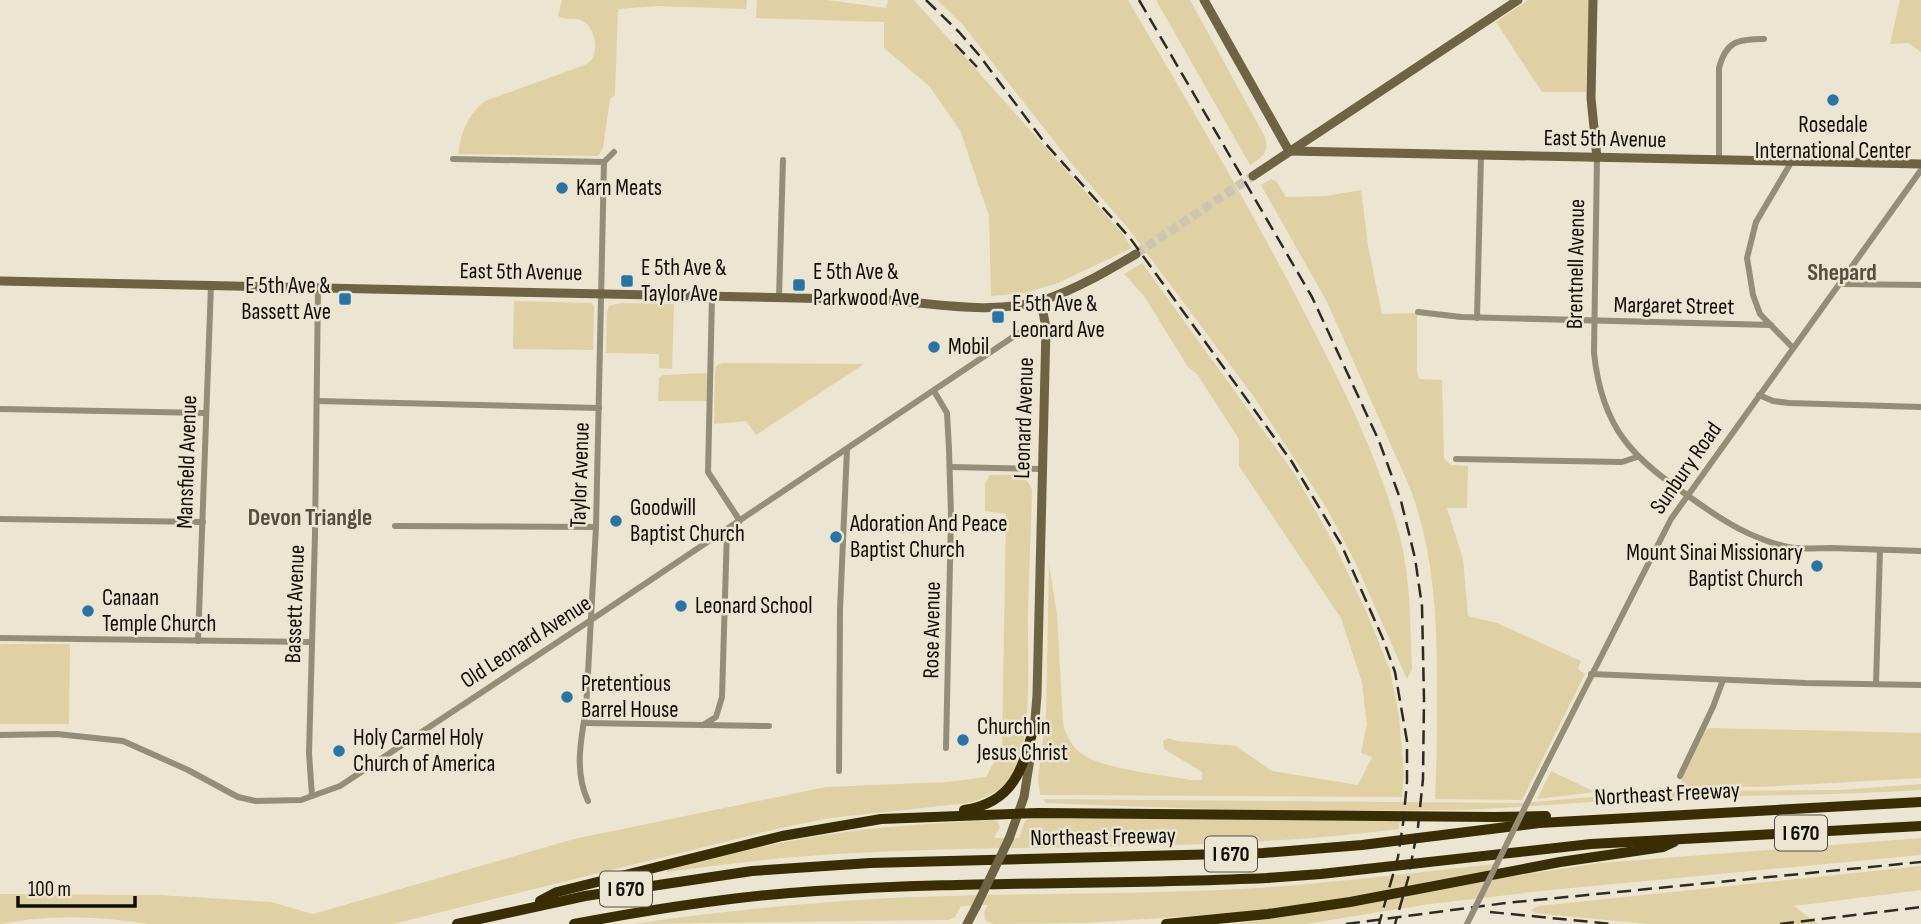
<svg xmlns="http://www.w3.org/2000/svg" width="1921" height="924" font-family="'Sofia Sans Condensed',sans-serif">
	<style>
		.green { fill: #e0d1a4 }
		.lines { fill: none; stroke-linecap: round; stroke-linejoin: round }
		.secondary-tunnel { stroke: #cbc5b3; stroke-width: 9; stroke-dasharray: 9 4.5; stroke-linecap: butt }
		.street { stroke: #948d77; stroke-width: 6 }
		.secondary { stroke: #6e6343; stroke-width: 9 }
		.highway { stroke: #392d04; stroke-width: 10 }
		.rail { stroke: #2d2a22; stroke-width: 2.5; stroke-dasharray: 14 7; stroke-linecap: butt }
		.street-bridge { stroke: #948d77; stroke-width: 6 }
		.secondary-bridge { stroke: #6e6343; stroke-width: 9 }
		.poi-dot { fill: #2774a7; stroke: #ece5d1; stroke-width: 2.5 }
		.labels { text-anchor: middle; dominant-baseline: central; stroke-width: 5; stroke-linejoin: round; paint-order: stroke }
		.shield { fill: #ece5d1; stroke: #524e44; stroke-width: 2 }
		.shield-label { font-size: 21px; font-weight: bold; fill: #100d07 }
		.poi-label { font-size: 23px; fill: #100d07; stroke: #ece5d1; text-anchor: start }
		.street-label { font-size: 23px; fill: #100d07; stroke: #ece5d1 }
		.neighbourhood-label { font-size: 24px; font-weight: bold; fill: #544f3e; stroke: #ece5d1 }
	</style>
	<rect width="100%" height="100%" fill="#ece5d1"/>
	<g class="green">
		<path d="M562,0H747L746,9L656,6L618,9L615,95L610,99L603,148L598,156L458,154C460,133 469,113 485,101L582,66C585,65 590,62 592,59C599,48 594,24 580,20C572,17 567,21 558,16Z"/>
		<path d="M757,0H827L886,8L888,0H914L1122,233L1132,248L1058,283L1025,293L991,296L989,216L960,130L929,86L884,48V22L756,18Z"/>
		<path d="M937,0H1128C1193,111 1259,222 1317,337C1350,401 1382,468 1400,537C1411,580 1410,625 1412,669L1407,679L1356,564L1326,507L1254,397L1128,228L1072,164L963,25Z"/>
		<path d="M1156,0H1190L1265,137C1269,153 1263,157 1250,165Z"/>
		<path d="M1528,0H1589L1586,92H1542L1496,22Z"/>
		<path d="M1900,0H1921V52L1908,43L1890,44Z"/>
		<path d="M1271,179L1277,182L1286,197L1326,196L1361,190L1368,246L1382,314L1417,313V370L1419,379L1442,380L1444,458L1451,465L1468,466L1467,508H1447L1463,559L1468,616L1497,623L1581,661L1578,669L1585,674L1522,800L1435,799C1437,761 1437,723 1437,685C1437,618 1434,552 1410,488L1327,302L1261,185Z"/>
		<path d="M1142,263L1296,476L1334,544L1366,611L1390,670L1399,716L1404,775L1402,797L1040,795L1038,779L1046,715L1049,564L1057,615L1063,722C1065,733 1070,743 1078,751C1098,769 1163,775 1191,780H1202V772L1164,749L1163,741L1168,738L1177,741L1236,746L1272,771L1358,785L1372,757L1361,753L1367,724L1362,683L1341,618L1239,466V439L1197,374L1188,367L1144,296L1124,274Z"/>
		<path d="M514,301L591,303L594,306L593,350L513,349Z"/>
		<path d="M621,303L674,304L672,369L659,368V354L606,353L607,312L609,306Z"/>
		<path d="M722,363L864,364L756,435L746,421L714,424L715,372L716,366Z"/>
		<path d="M708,373V401H658L659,378L663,375Z"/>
		<path d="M990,475C1007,475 1026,471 1032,490C1031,531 1029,572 1028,612C1027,656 1034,739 1012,776C1004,790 983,799 968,803L830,818L785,827L393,924H149C99,916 49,914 0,924V894L160,895L271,902L313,914L574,839L826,787L947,782L986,777L1002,747L1006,514L985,511V484Z"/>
		<path d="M0,644H70L69,724H0Z"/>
		<path d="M1711,728L1921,733V778L1760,787L1684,786L1681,779L1704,730Z"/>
		<path d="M1551,771L1595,792L1537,799Z"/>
		<path d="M1921,784V790C1845,795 1769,795 1693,797C1610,798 1527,809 1444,810C1311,812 1178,809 1046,803L1043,799L1520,803L1662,791L1840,790Z"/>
		<path d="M1030,818L1400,819L1399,829C1212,853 1024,843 836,854C780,857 723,865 667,872V868C728,855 789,839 852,831C898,825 945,823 992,820L997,821L1000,827L994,838H1019L1025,821Z"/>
		<path d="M1921,838V855L1551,890L1430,904L1305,924H1234L1357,906L1481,881L1600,863Z"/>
		<path d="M1494,864L1495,869L1316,903L1238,913L1083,923L993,924L985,920L984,912L988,905L961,906L955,917L949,920L633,924C719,911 804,903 891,898C1001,893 1110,895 1220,890C1312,886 1403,874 1494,864Z"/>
		<path d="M1921,866V890L1794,906L1818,924H1648L1535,913L1531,910L1538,906Z"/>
	</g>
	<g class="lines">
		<path class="secondary-tunnel" d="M1136,254L1253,176"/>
		<g class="street">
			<path d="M1597,158L1594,353C1602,430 1633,458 1694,500C1723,521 1752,539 1788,547C1802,550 1817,548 1831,548C1861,549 1891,550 1921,551"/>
			<path d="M453,159L604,162"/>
			<path d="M1719,160V68C1726,41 1738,39 1764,39"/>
			<path d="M1792,161L1756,222L1747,258L1753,295L1760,314L1793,348"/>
			<path d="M1840,284L1921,285"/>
			<path d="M712,296L708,472L740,521"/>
			<path d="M779,298L783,160"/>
			<path d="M1418,312L1461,317L1771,325"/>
			<path d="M1477,318L1481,156"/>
			<path d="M934,391L947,413L949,449L951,516L946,748"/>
			<path d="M1759,395L1773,401L1789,403L1921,407"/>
			<path d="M317,401L599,408"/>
			<path d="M0,409L206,413"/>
			<path d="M1456,459L1622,462L1637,457"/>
			<path d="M950,467L1042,469"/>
			<path d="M0,519L203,522"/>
			<path d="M395,526L596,527"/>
			<path d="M0,638L311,642"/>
			<path d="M198,641L211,285"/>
			<path d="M1591,674L1805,683L1921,685"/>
			<path d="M1876,684L1880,550"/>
			<path d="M584,723L769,726"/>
			<path d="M703,725L716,717L722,697L727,530"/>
			<path d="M0,735L57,734L123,741L188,770L238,797L256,801L301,800L340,786L591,620L1025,329"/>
			<path d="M1544,769L1671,519L1921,170"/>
			<path d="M839,771L840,610L847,449"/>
			<path d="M1680,776L1713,707L1723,680"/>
			<path d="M312,796L309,753L315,535L318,287"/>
			<path d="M588,801C574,772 581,739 586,709L596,527L604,162L614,152"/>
		</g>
		<g class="secondary">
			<path d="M1204,0L1289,151"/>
			<path d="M1593,0L1591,98L1597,158"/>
			<path d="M1289,151L1921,164"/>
			<path d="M1253,176L1518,0"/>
			<path d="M0,281L887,300C938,304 994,315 1044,300C1077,289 1107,271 1136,254"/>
			<path d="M1034,732L1037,695L1046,328L1041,301"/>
			<path d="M1009,839L1024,797L1032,746"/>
			<path d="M967,924L976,907"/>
		</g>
		<g class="highway">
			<path d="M964,810C1014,803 1023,768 1034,726"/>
			<path d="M540,901L557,892L782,836L881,819L1038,813L1494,817L1546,816"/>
			<path d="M457,924L585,896L752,871L870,863L1263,853L1362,845L1539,823L1921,802"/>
			<path d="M574,924C654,909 735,896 816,891C966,881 1117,885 1267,878L1321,874L1591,844L1921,826"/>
			<path d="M1166,924L1268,914L1350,902L1560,862L1663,847L1674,842"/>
		</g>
		<g class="rail">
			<path d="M926,0L959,32L979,55L1045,143L1130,238L1292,462L1341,544L1383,639L1395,672L1407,741V782L1403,824L1398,857L1379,924"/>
			<path d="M1139,0L1312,297L1379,441L1401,501L1415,558L1422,606L1424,699L1423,779L1418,827L1408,879L1395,924"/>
			<path d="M955,44L977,67"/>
			<path d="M1490,912L1612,924"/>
			<path d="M1346,924L1506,903L1921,862"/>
			<path d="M1780,924L1921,907"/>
		</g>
		<path class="street-bridge" d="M1467,924L1544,769"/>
		<path class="secondary-bridge" d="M976,907L1009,839"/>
	</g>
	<g class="poi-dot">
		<circle cx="1833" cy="100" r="7"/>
		<circle cx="562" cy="188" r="7"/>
		<rect x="620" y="274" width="14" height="14" rx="3.5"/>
		<rect x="792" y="278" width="14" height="14" rx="3.5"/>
		<rect x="338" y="292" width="14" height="14" rx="3.5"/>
		<rect x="991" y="310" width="14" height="14" rx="3.5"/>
		<circle cx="934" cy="347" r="7"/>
		<circle cx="616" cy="521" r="7"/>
		<circle cx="836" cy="537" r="7"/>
		<circle cx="1817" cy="566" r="7"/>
		<circle cx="681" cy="606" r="7"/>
		<circle cx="88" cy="611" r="7"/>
		<circle cx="567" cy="697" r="7"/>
		<circle cx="963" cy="740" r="7"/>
		<circle cx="339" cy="751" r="7"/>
	</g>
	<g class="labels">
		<g class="shield">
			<rect x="1775" y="815.5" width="52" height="35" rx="5"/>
			<rect x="1205" y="836.5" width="52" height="35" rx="5"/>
			<rect x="600" y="871.5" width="52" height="35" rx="5"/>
		</g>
		<g class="shield-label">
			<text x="1801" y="833">I 670</text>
			<text x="1231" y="854">I 670</text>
			<text x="626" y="889">I 670</text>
		</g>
		<g class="poi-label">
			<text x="1833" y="125" text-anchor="middle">Rosedale<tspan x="1833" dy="26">International Center</tspan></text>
			<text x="576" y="188">Karn Meats</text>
			<text x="641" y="268">E 5th Ave &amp;<tspan x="641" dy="26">Taylor Ave</tspan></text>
			<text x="813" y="272">E 5th Ave &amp;<tspan x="813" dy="26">Parkwood Ave</tspan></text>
			<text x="331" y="286" text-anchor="end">E 5th Ave &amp;<tspan x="331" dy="26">Bassett Ave</tspan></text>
			<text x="1012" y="304">E 5th Ave &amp;<tspan x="1012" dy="26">Leonard Ave</tspan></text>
			<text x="948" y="347">Mobil</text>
			<text x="630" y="508">Goodwill<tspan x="630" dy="26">Baptist Church</tspan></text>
			<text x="850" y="524">Adoration And Peace<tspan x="850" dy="26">Baptist Church</tspan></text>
			<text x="1803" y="553" text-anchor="end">Mount Sinai Missionary<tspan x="1803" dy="26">Baptist Church</tspan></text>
			<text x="102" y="598">Canaan<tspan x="102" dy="26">Temple Church</tspan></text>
			<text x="695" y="606">Leonard School</text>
			<text x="581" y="684">Pretentious<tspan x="581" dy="26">Barrel House</tspan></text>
			<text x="977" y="727">Church in<tspan x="977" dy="26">Jesus Christ</tspan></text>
			<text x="353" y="738">Holy Carmel Holy<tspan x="353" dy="26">Church of America</tspan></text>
		</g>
		<g class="street-label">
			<text transform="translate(1605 139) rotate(1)">East 5th Avenue</text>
			<text transform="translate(1576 264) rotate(-89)">Brentnell Avenue</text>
			<text transform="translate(521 272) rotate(1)">East 5th Avenue</text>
			<text transform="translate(1674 306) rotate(1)">Margaret Street</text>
			<text transform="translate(1024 418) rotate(-88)">Leonard Avenue</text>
			<text transform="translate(187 462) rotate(-88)">Mansfield Avenue</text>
			<text transform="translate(1686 468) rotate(-55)">Sunbury Road</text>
			<text transform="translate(580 475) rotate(-88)">Taylor Avenue</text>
			<text transform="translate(295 604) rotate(-88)">Bassett Avenue</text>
			<text transform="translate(932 630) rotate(-89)">Rose Avenue</text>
			<text transform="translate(526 642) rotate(-33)">Old Leonard Avenue</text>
			<text transform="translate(1667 794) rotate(-3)">Northeast Freeway</text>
			<text transform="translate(1103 837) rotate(-1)">Northeast Freeway</text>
		</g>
		<g class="neighbourhood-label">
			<text x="1842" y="272">Shepard</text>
			<text x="310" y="517">Devon Triangle</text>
		</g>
	</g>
	<path d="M18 896v10h117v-10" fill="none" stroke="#100d07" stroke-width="3.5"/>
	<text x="28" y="896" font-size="21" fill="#100d07" stroke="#ece5d1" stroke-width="5" paint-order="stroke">100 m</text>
</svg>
